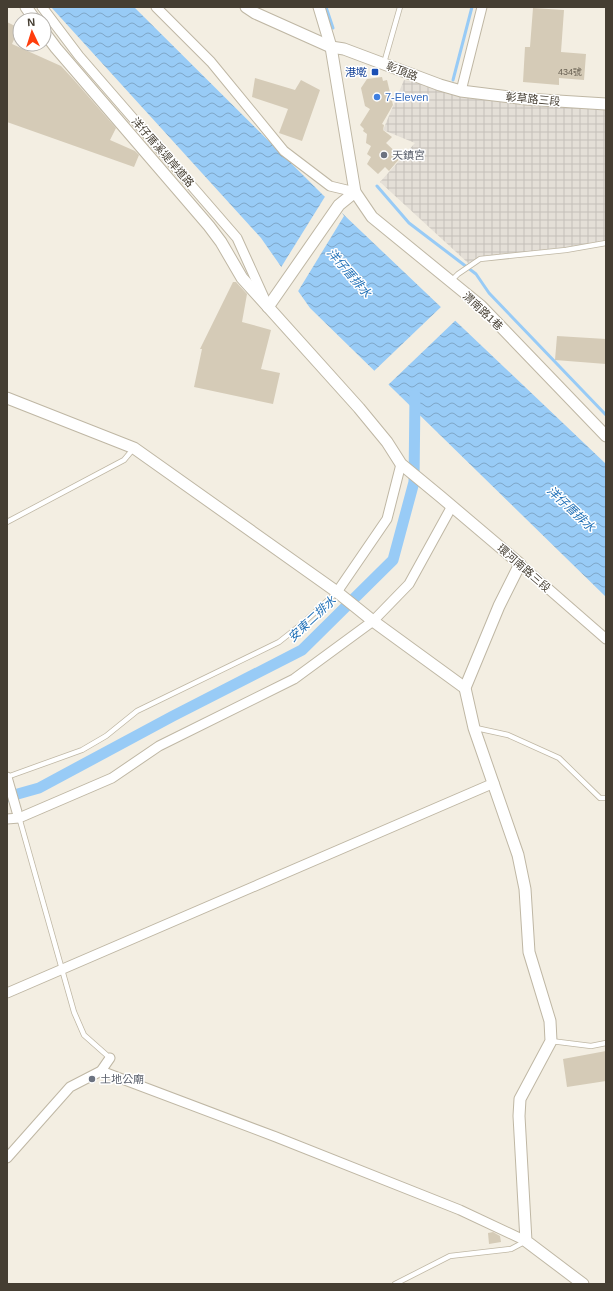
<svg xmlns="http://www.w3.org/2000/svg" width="613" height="1291" font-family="Helvetica,'Noto Sans TC',sans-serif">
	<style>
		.industrial { fill: url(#industrial-grid) }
		.water { fill: url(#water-waves) }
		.pier { fill: #f3eee2 }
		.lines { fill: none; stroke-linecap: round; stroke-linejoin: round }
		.stream { stroke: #98cbf6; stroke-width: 3 }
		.canal { stroke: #98cbf6; stroke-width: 11 }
		.building { fill: #d5cbb7 }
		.service-casing { stroke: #bfb7a4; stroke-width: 6 }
		.minor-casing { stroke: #bfb7a4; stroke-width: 11 }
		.tertiary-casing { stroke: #bfb7a4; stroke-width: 13 }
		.service { stroke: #fff; stroke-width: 4.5 }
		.minor { stroke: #fff; stroke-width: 9 }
		.tertiary { stroke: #fff; stroke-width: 11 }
		.transit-dot { fill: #1a4fb4; stroke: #fff; stroke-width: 1.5 }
		.shop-dot { fill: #3f7fe0; stroke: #fff; stroke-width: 1.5 }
		.worship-dot { fill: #6b7280; stroke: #fff; stroke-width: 1.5 }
		.labels { text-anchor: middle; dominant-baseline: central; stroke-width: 3; stroke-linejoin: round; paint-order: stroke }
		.number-label { font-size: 9px; fill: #696153 }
		.street-label { font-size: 11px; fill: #453e32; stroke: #fff }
		.transit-label { font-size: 11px; fill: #164399; stroke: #fff; text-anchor: end }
		.shop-label { font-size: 11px; fill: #366cbe; stroke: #fff; text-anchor: start }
		.worship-label { font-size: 11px; fill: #5b616d; stroke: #fff; text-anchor: start }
		.water-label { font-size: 12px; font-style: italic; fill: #2372b8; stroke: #fff }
	</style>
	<defs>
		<pattern id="industrial-grid" width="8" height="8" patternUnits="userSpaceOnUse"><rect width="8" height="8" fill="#e4dfd7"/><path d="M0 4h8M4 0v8" fill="none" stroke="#c5c0b9"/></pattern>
		<pattern id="water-waves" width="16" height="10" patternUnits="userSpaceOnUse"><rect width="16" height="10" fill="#98cbf6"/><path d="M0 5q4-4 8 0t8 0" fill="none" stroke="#7ea6c8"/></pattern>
	</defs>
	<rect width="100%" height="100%" fill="#f3eee2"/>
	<path class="industrial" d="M404,80L461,91L606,103V243L481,257L468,263L380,182L415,143L383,130Z"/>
	<path class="water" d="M51,7H134L323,195L606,464V597L310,308L261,238Z"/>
	<g class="pier">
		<path d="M326,195L336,204L344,216L297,293L280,269Z"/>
		<path d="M443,305L457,319L387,386L373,372Z"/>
	</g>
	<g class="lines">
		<g class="stream">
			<path d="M326,7L333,28"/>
			<path d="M453,80L472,7"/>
			<path d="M377,186L409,223L476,274L489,293L606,415"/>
		</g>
		<path class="canal" d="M7,797L39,788L173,716L302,650L393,560L414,482L415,395"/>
	</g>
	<g class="building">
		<path d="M533,8L564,10L561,52L586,54L584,80L559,78V85L523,82L525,47H530Z"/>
		<path d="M7,22L19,28L12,44L61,66L74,80L116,128L110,140L135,151L139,155L134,167L7,122Z"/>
		<path d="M382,77L383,81L387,80L393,105L382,124L384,125L383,130L392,137L386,143L401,157L389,171L385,167L378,174L367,164L371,157L367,154L371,146L366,143L367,134L363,131L364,129L360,125L370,109L365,106L361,88L367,79Z"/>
		<path d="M255,78L295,90L301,80L320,90L302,141L279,133L288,109L252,97Z"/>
		<path d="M233,282H236L247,294L242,322L271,330L261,369L280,373L273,404L194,387L202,349H200Z"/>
		<path d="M557,336L606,339V364L555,360Z"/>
		<path d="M606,1051V1081L567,1087L563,1059Z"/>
		<path d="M493,1232L500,1236L501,1242L489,1244L488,1233Z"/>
	</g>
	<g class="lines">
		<defs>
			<g id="service">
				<path d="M384,63L400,7"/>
				<path d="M451,281L458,274L480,259L566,250L606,243"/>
				<path d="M7,522L124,460L134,448"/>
				<path d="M476,728L508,735L559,758L600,798H606"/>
				<path d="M7,777L82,750L106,736L137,711L279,642L303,623L337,592"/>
				<path d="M19,817L74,1012L84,1035L110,1058"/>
				<path d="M551,1041L591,1046L606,1043"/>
				<path d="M395,1284L450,1256L511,1249L526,1241"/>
			</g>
			<g id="minor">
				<path d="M42,7L79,56L237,238L266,302"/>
				<path d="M156,7L211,62L284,151L330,186L355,192"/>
				<path d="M461,91L482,7"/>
				<path d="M520,564L606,639"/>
				<path d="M337,592L387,519L401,464"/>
				<path d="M7,777L17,812"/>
				<path d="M7,819L19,818L112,778L159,746L294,679L373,621L409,584L452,506"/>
				<path d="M7,993L494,783"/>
				<path d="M101,1071L276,1137L460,1210L526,1241"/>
				<path d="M7,1158L70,1087L101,1071L110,1058"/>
			</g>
			<g id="tertiary">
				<path d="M26,7L35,20"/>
				<path d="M246,7L255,13L331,47L344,49L440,85L461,91L526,99L606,104"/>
				<path d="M319,7L331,47L355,192L372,217L481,306L606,436"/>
				<path d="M44,32L56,48L209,226L221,242L242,278L359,408L387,442L401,464L441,497L520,564L499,606L465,688L474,728L518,855L525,889L529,952L550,1021L551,1041L520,1099L519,1116L526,1241L583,1284"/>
				<path d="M268,307L339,205L355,192"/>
				<path d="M7,398L134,448L337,592L373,621L465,688"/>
			</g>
		</defs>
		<use href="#service" class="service-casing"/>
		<use href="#minor" class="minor-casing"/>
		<use href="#tertiary" class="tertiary-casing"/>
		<use href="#service" class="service"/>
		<use href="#minor" class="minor"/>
		<use href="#tertiary" class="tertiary"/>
	</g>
	<rect class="transit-dot" x="371" y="68" width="8" height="8" rx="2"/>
	<circle class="shop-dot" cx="377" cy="97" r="4"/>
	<g class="worship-dot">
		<circle cx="384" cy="155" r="4"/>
		<circle cx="92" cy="1079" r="4"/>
	</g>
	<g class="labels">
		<g class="number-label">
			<text x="570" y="72">434號</text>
		</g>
		<g class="street-label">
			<text transform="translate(402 71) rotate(21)">彰頂路</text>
			<text transform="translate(533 99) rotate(5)">彰草路三段</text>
			<text transform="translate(163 152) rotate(49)">洋仔厝溪堤岸道路</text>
			<text transform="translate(483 311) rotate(43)">渭南路1巷</text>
			<text transform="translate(524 568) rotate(41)">環河南路三段</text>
		</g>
		<g class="transit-label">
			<text x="367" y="72">港墘</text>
		</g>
		<g class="shop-label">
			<text x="385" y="97">7-Eleven</text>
		</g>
		<g class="worship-label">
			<text x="392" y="155">天鎮宮</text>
			<text x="100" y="1079">土地公廟</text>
		</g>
		<g class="water-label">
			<text transform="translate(349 273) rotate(49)">洋仔厝排水</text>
			<text transform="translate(571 509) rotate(43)">洋仔厝排水</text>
			<text transform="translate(312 619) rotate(-43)">安東二排水</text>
		</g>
	</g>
	<rect width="613" height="1291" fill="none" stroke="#453e32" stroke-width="16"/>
	<g transform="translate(32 32) rotate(356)"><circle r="19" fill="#ffffff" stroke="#b5b2ad"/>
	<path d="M0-3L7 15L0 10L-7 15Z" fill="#ff3d0d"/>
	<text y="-6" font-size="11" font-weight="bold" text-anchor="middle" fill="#453e32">N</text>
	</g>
</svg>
